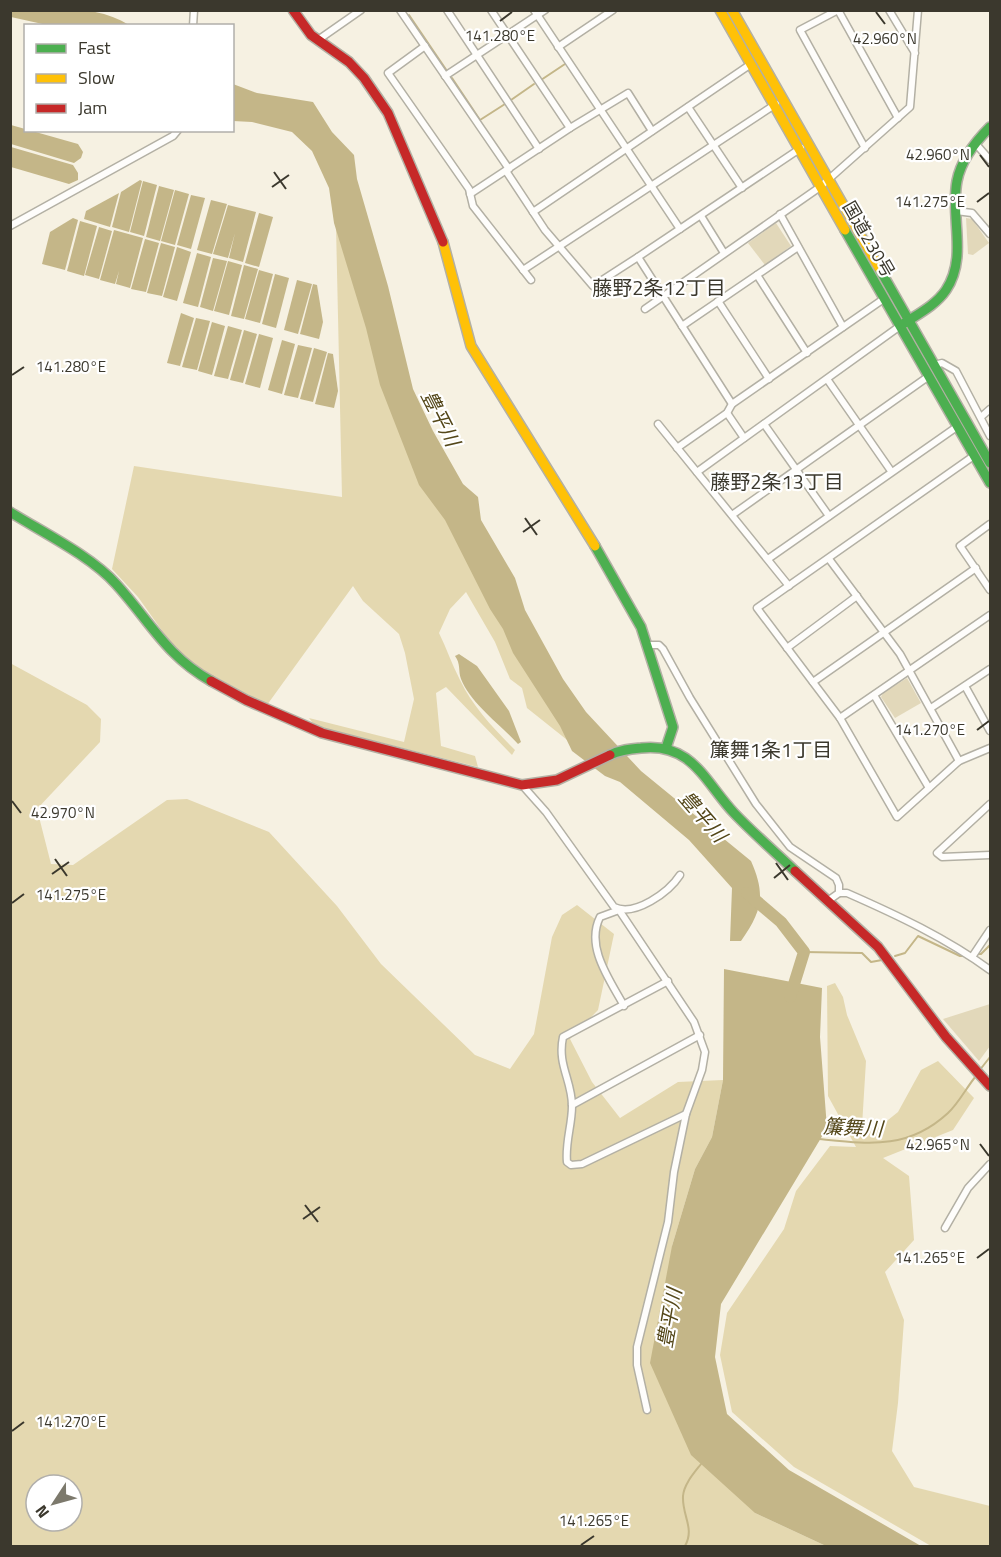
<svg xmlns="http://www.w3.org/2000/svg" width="1001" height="1557" font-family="'Titillium Web','Noto Sans JP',sans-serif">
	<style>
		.green { fill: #e2d8ba }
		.forest { fill: #e4d8b0; fill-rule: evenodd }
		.water { fill: #c4b688 }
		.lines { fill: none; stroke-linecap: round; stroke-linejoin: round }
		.stream { stroke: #c4b688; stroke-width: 2 }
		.river { stroke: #c4b688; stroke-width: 12 }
		.street-casing { stroke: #b3b0a4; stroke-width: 9 }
		.fast-casing { stroke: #b3b0a4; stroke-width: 12 }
		.slow-casing { stroke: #b3b0a4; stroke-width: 12 }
		.jam-casing { stroke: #b3b0a4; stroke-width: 12 }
		.street { stroke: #fefdfb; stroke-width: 6 }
		.fast { stroke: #4caf50; stroke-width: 9 }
		.slow { stroke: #ffc107; stroke-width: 9 }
		.jam { stroke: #c62828; stroke-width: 9 }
		.ticks { fill: none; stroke: #3b382d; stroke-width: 2 }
		.labels { text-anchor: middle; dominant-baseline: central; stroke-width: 4.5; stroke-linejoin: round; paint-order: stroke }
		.street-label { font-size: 18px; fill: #3b382d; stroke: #fff }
		.neighbourhood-label { font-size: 20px; fill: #3b382d; stroke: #fff }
		.water-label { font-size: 20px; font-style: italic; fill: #544719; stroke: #fff }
		.ticks-label { font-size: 15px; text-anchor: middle; fill: #3b382d; stroke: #fff; stroke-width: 4.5; stroke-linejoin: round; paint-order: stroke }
	</style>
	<rect width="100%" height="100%" fill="#f6f1e2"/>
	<g class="green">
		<path d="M966,218L972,219L989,243L973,255L968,254Z"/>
		<path d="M776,223L791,246L765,265L748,243Z"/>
		<path d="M907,678L921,703L895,718L881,697L883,693Z"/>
		<path d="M990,1004V1046L979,1061L943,1019Z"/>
	</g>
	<g class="forest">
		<path d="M336,226L404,429L586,755L527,708L522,688L510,679L495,642L466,592L450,609L439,633C447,649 452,665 460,680C473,707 494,729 515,750L512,755L446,687L436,693L441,746L475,756L478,767L315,726L309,718L404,742L414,699L405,653L399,634L363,601L353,586L267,705L197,667L175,649L138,597L112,569L134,466L342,497Z"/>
		<path d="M10,663L87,705L101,719L100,742L37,809L51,864L73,865L167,800L187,799L269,832L337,906L381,964L475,1055L510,1069L534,1034L552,937L562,915L577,905L614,934L598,1010L570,1039L592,1082L620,1118L678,1082L723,1080L712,1137L695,1169L672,1246L755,1513L826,1546H11ZM36,1485H72V1521H36Z"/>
		<path d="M835,983L843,997L847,1015L866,1061L862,1126L878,1128L898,1112L921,1070L938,1061L974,1098L953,1130L883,1158L909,1176L914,1240L885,1272L904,1320L898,1403L892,1451L914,1487L990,1506V1546H931L794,1467L732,1412L720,1355L727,1313L784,1229L796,1191L830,1146L856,1147L828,1096L827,986Z"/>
	</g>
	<g class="water">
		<path d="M11,10C50,10 95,3 129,25H47L11,17Z"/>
		<path d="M233,84L257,93L313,102L332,132L354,155L357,179L388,286L413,389L433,431L463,484L478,497L481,520L515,578L525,610L563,679L586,712L641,771L751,861C766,895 762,911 741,941H730L732,888L689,840L620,782L605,776L572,751L560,726L513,653L503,629L490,609L445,520L419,485L380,385L366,328L334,223L329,188L312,151L292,132L252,122L233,121Z"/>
		<path d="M11,125L78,144L83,152L81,158L74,163L11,144Z"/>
		<path d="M11,147L73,165L78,173V180L69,184L11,167Z"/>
		<path d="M140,180L142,181L129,232L112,227L121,192Z"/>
		<path d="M143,181L157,185L144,236L130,232Z"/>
		<path d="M159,186L174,190L160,241L146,237Z"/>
		<path d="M175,190L189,194L175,245L161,241Z"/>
		<path d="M119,193L110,227L84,219L86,211Z"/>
		<path d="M191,195L205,198L191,249L177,245Z"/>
		<path d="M211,200L227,204L212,254L197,250Z"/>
		<path d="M228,205L256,212L243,262L229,258L235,233L228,258L213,254Z"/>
		<path d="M259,213L273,217L259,267L245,263Z"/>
		<path d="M73,218L78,220L65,270L42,264L50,232Z"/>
		<path d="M80,221L97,226L84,276L67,271Z"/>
		<path d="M99,227L112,231L99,279L85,275Z"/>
		<path d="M114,230L143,238L130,288L116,284L119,271L115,284L100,280Z"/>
		<path d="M145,239L159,243L146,292L131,289Z"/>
		<path d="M161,243L175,247L162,296L147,293Z"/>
		<path d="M177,247L191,252L177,301L163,297Z"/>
		<path d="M197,253L211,257L198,307L183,303Z"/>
		<path d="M213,258L227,261L213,311L200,307Z"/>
		<path d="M228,261L242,265L229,315L214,311Z"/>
		<path d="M244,265L258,269L244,319L231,316Z"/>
		<path d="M259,270L273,274L260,323L245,319Z"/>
		<path d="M275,274L289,278L276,328L262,324Z"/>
		<path d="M297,280L312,284L298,334L284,330Z"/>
		<path d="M313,284L317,285L323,322L319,339L300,334Z"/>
		<path d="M181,313L194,318L180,366L167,363Z"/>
		<path d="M196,318L210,321L197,370L182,367Z"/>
		<path d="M212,322L225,326L212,375L198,371Z"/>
		<path d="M228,326L242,330L228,379L214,376Z"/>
		<path d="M244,330L257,334L243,383L230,380Z"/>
		<path d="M259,334L273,338L260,388L245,384Z"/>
		<path d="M282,340L295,344L282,394L268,390Z"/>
		<path d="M298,345L312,348L298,398L284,395Z"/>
		<path d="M314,348L327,352L313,402L300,399Z"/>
		<path d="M328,353L333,354L338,391L334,408L315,404Z"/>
		<path d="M459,654L477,666L509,711L521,742L518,744C501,725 471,704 461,679C458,671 461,664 455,656Z"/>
		<path d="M724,969L822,988L820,1037L827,1128L721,1304L715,1357L727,1414L789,1470L921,1546H826L755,1513L691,1455L650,1363L672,1246L695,1169L712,1137L723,1080Z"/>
	</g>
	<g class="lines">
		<g class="stream">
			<path d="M409,15L447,71"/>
			<path d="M452,78L480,120L505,104"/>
			<path d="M541,80L565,64"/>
			<path d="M511,100L534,84"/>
			<path d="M804,952L862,953L871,962L882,960"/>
			<path d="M976,954H981L990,945"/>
			<path d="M895,956L905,953L918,936L960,956H964"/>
			<path d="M979,1071L990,1057"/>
			<path d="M819,1139C869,1144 908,1150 948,1113C959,1103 966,1088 976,1076"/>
			<path d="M685,1546C695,1528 682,1516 683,1496C684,1484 694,1473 701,1464"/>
		</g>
		<path class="river" d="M747,893L781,922L804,952L790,997"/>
		<defs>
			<g id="street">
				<path d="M400,10L509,169"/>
				<path d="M447,10L539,149"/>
				<path d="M491,10L570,128"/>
				<path d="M534,10L680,229"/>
				<path d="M838,10L800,30L865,148"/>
				<path d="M838,10L898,118"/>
				<path d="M889,10L915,53"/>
				<path d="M193,26L194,10"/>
				<path d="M318,40L361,10"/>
				<path d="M425,46L388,73L469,189L473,206L531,280"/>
				<path d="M558,47L613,10"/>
				<path d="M445,76L545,10"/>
				<path d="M688,107L742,188"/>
				<path d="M975,143L990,160"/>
				<path d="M801,148L638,257L732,404L885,298"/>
				<path d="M506,171L545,230L593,286L638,257"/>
				<path d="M470,194L570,128L628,93L652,131"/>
				<path d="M956,211L972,213L990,234"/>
				<path d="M533,212L751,64"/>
				<path d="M780,214L843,327"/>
				<path d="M701,216L724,253"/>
				<path d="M10,226L173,136L178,130"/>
				<path d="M523,270L776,104"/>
				<path d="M757,275L807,353"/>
				<path d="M718,301L769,379"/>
				<path d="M645,309L820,187L910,107L918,10"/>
				<path d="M682,326L798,247"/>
				<path d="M934,365L942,363L956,371L990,436"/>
				<path d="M827,379L891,471"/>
				<path d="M727,413L744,438"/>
				<path d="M981,417L990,409"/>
				<path d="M658,424L789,586"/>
				<path d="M764,424L829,516"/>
				<path d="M677,448L727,413L732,404"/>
				<path d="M975,455L757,608L840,718L897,817L959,761L990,748"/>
				<path d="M697,472L900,326"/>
				<path d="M732,515L929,376"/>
				<path d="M990,524L960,546L990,590"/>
				<path d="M768,559L958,426"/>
				<path d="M829,559L900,654L959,761"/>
				<path d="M648,645H659L663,649L690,698L756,804L790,847L836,878L839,885V893"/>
				<path d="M787,648L857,596"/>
				<path d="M813,682L976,568"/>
				<path d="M965,686L990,731"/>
				<path d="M874,695L929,788"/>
				<path d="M931,708L990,669"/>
				<path d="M840,718L990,615"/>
				<path d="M522,785L546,812L614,907C635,917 669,892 680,875"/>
				<path d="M990,804L937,853L942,857L990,855"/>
				<path d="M829,900L839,893H847C897,915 946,938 990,970"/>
				<path d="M972,957L990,930"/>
				<path d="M668,981L563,1037C557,1065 572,1080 572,1106C572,1125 565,1143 567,1162L571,1165L582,1164L686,1114"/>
				<path d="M624,1006C610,980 585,947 600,917L619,910L694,1022L705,1052L702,1070L686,1114L674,1172L668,1222L637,1347V1365L647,1410"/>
				<path d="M572,1105L700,1035"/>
				<path d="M945,1228L968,1188L990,1164"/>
			</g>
			<g id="fast">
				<path d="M845,230L990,483"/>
				<path d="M879,268L990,463"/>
				<path d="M903,324C918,314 936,305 946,290C968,257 950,217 957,181C961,160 975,142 990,127"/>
				<path d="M10,512C42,532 91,556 116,584C149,620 166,656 211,681"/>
				<path d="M595,546L641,627L673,727L666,748"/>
				<path d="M610,755C620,750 630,749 641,748C692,742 705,782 734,813C753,833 775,852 795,871"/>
			</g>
			<g id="slow">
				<path d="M720,10L845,230"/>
				<path d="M732,10L879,268"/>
				<path d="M443,242L471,346L595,546"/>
			</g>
			<g id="jam">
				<path d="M293,10L311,35L349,62L364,78L388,113L443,242"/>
				<path d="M211,681L246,700L322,733L522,785L557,780L610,755"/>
				<path d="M795,871L878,947L946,1037L990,1086"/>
			</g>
		</defs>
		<use href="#street" class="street-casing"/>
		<use href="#fast" class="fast-casing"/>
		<use href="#slow" class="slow-casing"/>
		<use href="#jam" class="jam-casing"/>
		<use href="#street" class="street"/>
		<use href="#fast" class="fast"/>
		<use href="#slow" class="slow"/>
		<use href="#jam" class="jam"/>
	</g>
	<path class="ticks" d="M876,12L885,24M500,21L512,12M980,155L989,167M274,172L286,189M272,187L289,175M977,202L989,193M12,375L24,367M525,518L537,535M523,532L540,520M977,730L989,721M12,801L21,813M55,859L67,876M776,863L788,880M52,874L69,862M774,878L790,865M12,903L24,894M980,1144L989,1156M305,1205L318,1222M303,1219L320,1207M977,1258L989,1249M12,1431L24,1422M581,1545L594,1536"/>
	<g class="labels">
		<g class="street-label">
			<text transform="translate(869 239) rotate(60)">国道230号</text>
		</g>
		<g class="neighbourhood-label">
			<text x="659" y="287">藤野2条12丁目</text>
			<text x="777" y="481">藤野2条13丁目</text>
			<text x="771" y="749">簾舞1条1丁目</text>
		</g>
		<g class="water-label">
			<text transform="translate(441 418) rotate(63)">豊平川</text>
			<text transform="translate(703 816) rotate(49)">豊平川</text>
			<text transform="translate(853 1127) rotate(3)">簾舞川</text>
			<text transform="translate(669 1318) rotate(-80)">豊平川</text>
		</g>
	</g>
	<g class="ticks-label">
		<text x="500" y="41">141.280°E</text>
		<text x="885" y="44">42.960°N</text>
		<text x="938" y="160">42.960°N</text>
		<text x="930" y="207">141.275°E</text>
		<text x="71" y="372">141.280°E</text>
		<text x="930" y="735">141.270°E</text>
		<text x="63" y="818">42.970°N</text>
		<text x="71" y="900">141.275°E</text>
		<text x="938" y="1150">42.965°N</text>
		<text x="930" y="1263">141.265°E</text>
		<text x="71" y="1427">141.270°E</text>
		<text x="594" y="1526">141.265°E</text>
	</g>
	<rect width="1001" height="1557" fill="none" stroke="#3b382d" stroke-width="24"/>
	<rect x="24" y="24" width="210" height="108" fill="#ffffff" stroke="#b1afab" stroke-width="1.5"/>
	<rect x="36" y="44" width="30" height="9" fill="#4caf50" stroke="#b1afab" stroke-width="1.5"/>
	<text x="78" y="54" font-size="18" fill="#3b382d">Fast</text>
	<rect x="36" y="74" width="30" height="9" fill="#ffc107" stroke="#b1afab" stroke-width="1.5"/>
	<text x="78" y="84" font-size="18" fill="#3b382d">Slow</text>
	<rect x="36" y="104" width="30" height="9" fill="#c62828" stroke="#b1afab" stroke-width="1.5"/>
	<text x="78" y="114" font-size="18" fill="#3b382d">Jam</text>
	<g transform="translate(54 1503) rotate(234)"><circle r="28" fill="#ffffff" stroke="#b1afab" stroke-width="1.5"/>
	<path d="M0-4.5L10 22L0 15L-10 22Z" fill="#7c796c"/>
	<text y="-9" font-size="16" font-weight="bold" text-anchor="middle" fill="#3b382d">N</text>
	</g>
</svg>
